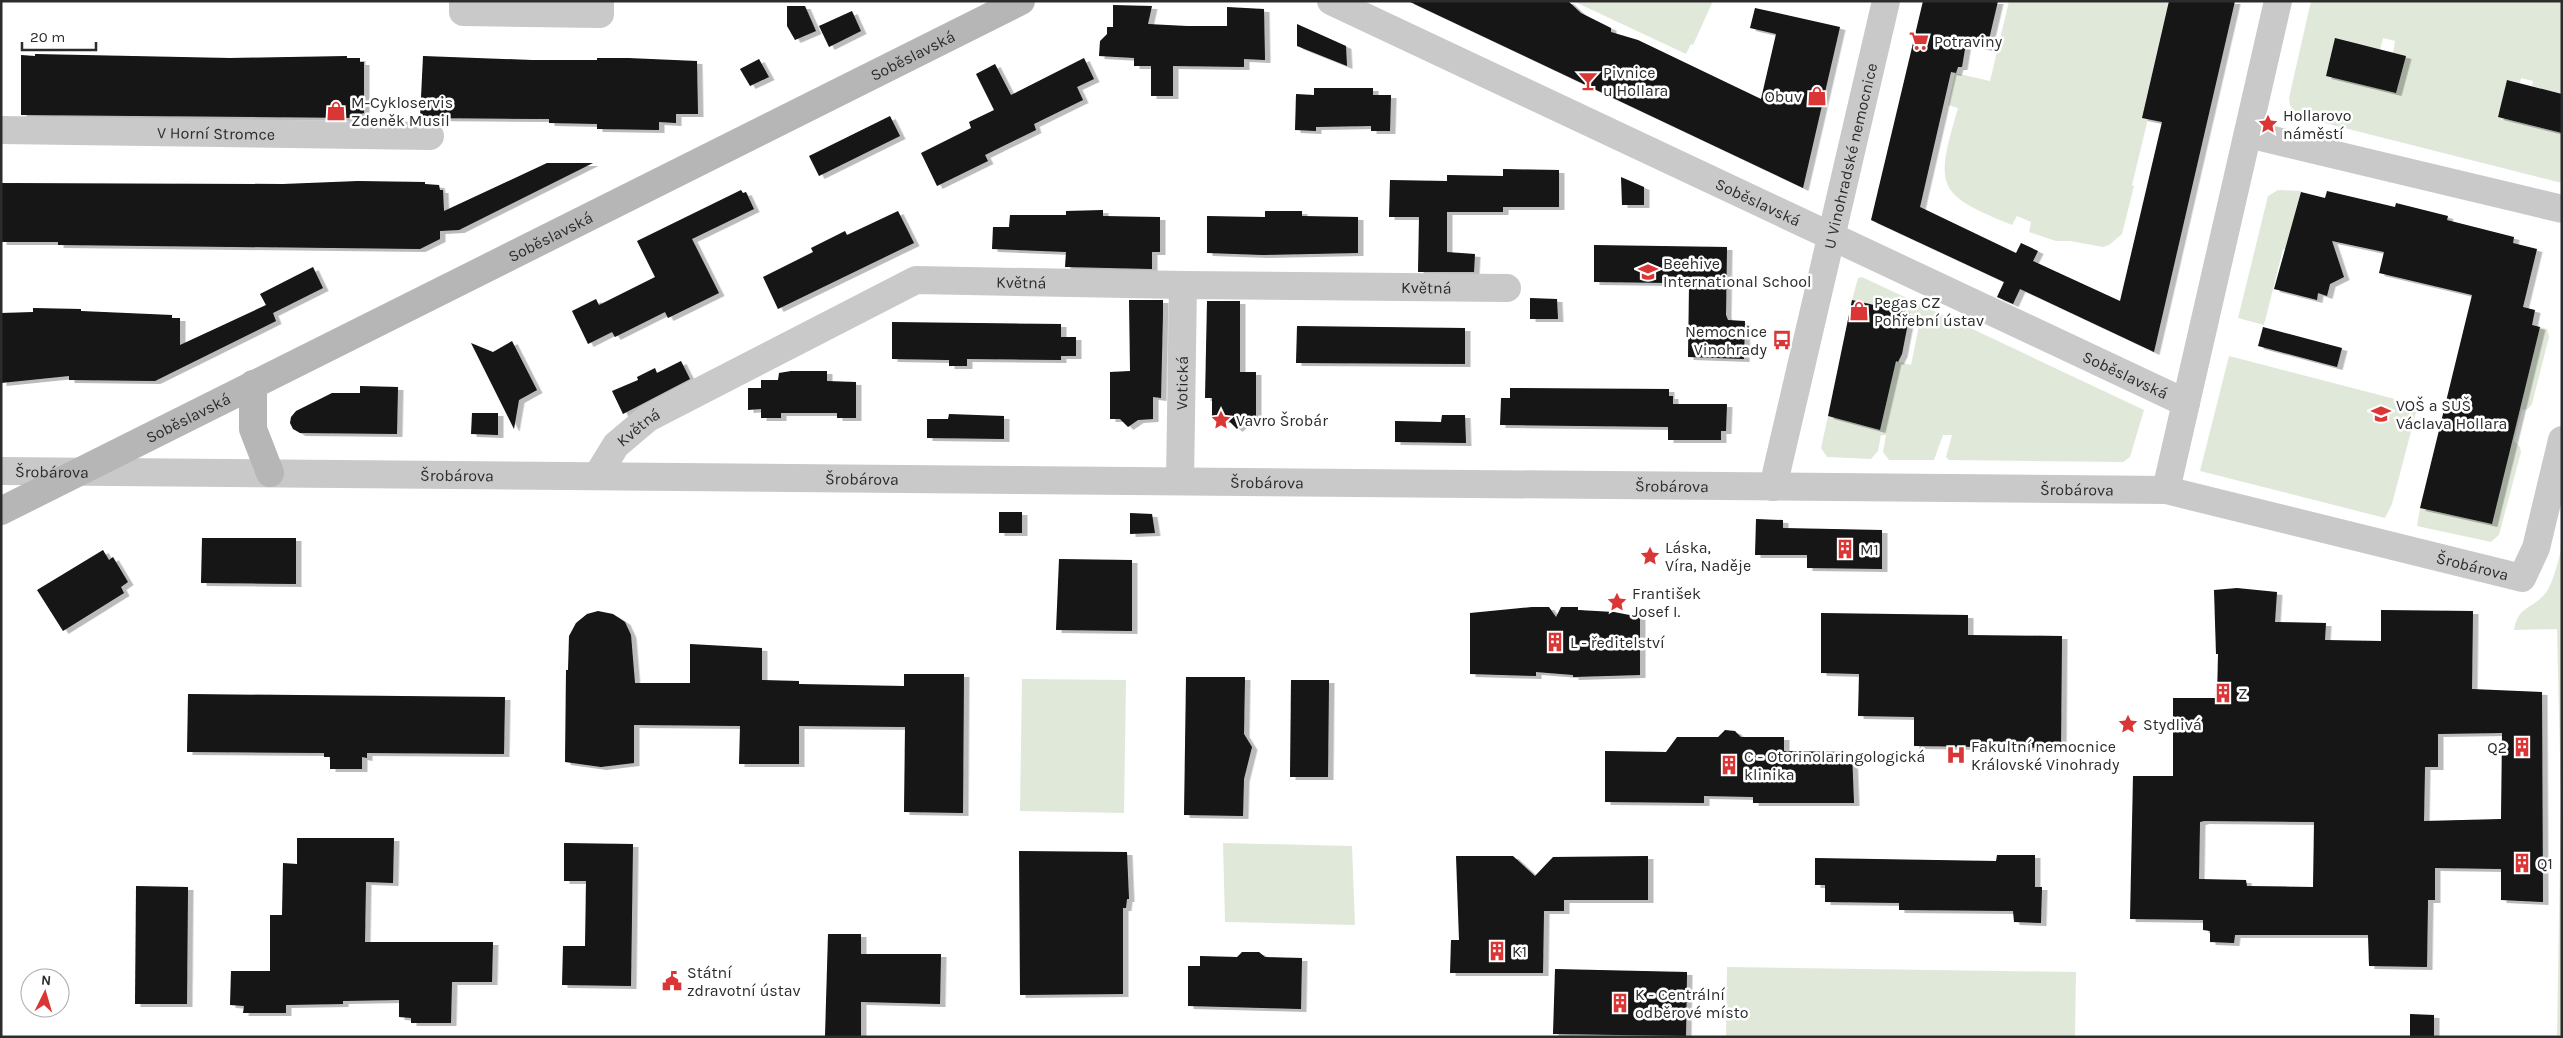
<svg xmlns="http://www.w3.org/2000/svg" width="2563" height="1038" font-family="Karla,sans-serif">
	<style>
		.green { fill: #e0e9d9; fill-rule: evenodd }
		.building { fill: #131313; fill-rule: evenodd; filter: url(#shadow) }
		.lines { fill: none; stroke-linecap: round; stroke-linejoin: round }
		.minor { stroke: #c9c9c9; stroke-width: 28 }
		.secondary { stroke: #b6b6b6; stroke-width: 28 }
		.labels { text-anchor: middle; dominant-baseline: central; stroke-width: 5; stroke-linejoin: round; paint-order: stroke }
		.poi-label { font-size: 16px; fill: #2c2c2c; stroke: #fff; text-anchor: start }
		.street-label { font-size: 16px; fill: #2c2c2c; stroke: #fff }
	</style>
	<defs>
		<filter id="shadow"><feDropShadow dx="5.5" dy="3" stdDeviation="0" flood-color="#0004"/></filter>
	</defs>
	<rect width="100%" height="100%" fill="#fff"/>
	<g class="green">
		<path d="M1573,1H1713L1693,45L1691,44L1686,54Z"/>
		<path d="M2009,1H2169L2148,119L2132,185L2134,186L2122,234L2109,245L2103,247L2070,241H2056L2029,232L2031,222L2017,216L2012,225C1935,194 1935,187 1958,108L1948,105L1955,73L1990,81Z"/>
		<path d="M2311,1H2562V94L2532,86L2533,81L2521,78L2520,83L2507,80L2498,117L2562,133V183L2297,116L2290,105L2289,98ZM2383,38L2395,41L2393,53L2406,56L2396,93L2326,76L2335,39L2380,50Z"/>
		<path d="M2278,190L2301,191L2287,250L2283,249L2264,325L2238,318L2268,196Z"/>
		<path d="M1862,277L2144,410L2130,457L2123,462L1949,460L1946,457L1952,435H1943L1934,460H1889L1883,452L1886,435H1881L1878,451L1871,459L1827,457L1821,448L1828,416L1880,430L1896,361L1911,365L1921,316L1852,300L1858,278Z"/>
		<path d="M2540,327L2547,329L2549,337L2532,404L2528,409L2522,410L2514,441L2520,447L2521,452L2499,535L2491,542L2417,526L2420,508L2491,524Z"/>
		<path d="M2229,356L2418,405L2392,504L2385,518L2200,471Z"/>
		<path d="M2562,545V1035H2557L2561,800L2557,629L2514,630C2518,607 2529,610 2543,596C2553,587 2559,558 2562,545Z"/>
		<path d="M1022,679L1126,680L1124,813L1020,811Z"/>
		<path d="M1223,843L1352,846L1355,925L1225,922Z"/>
		<path d="M1727,967L2076,972L2075,1037H1726Z"/>
	</g>
	<g class="building">
		<path d="M1408,1H1568L1581,13L1611,28V32L1638,40L1761,99L1776,34L1750,28L1755,8L1840,27L1803,188Z"/>
		<path d="M1923,1H1998L1987,48L1966,43L1962,67H1958L1956,73L1951,72L1920,207L2016,253L2021,243L2038,251L2033,261L2120,301L2162,122L2142,118L2169,1H2235L2154,352L2020,289L2013,304L1997,297L2004,282L1871,220Z"/>
		<path d="M1113,5L1152,6L1148,24L1187,26H1227V7L1264,9L1265,60L1244,59V67L1173,66V96H1151V66H1134V58L1099,56L1100,41L1107,34V27H1113Z"/>
		<path d="M787,6H805L816,31L795,40L787,26Z"/>
		<path d="M852,11L861,31L829,47L819,26Z"/>
		<path d="M1297,24L1346,46L1347,66L1297,46Z"/>
		<path d="M2335,38L2406,56L2396,93L2326,76Z"/>
		<path d="M35,54L230,58L347,56V58H360V62H364V113L360,114V118L21,115V55L35,56Z"/>
		<path d="M423,56L532,60H597V58H628L697,61L698,114H676V123L659,122V130L597,129V124L549,123V119L420,118Z"/>
		<path d="M1084,58L1094,79L1077,87L1083,100L1034,124L1036,130L985,155L988,161L937,186L921,153L971,128L969,122L994,110L976,74L995,64L1011,95Z"/>
		<path d="M759,59L769,77L750,86L740,69Z"/>
		<path d="M2507,80L2562,94V133L2498,117Z"/>
		<path d="M1314,88H1373V95H1391L1390,131H1371V126L1316,127V131L1295,130L1296,94L1314,95Z"/>
		<path d="M890,116L900,136L819,176L809,156Z"/>
		<path d="M547,163H593L459,230L440,231V239L420,249L58,245V242H1V183L283,184L358,181L425,182V184L439,185L440,190H443L444,211Z"/>
		<path d="M1503,169L1559,170V207H1503V212H1447V252L1475,254L1474,272H1418L1419,217H1389L1390,180L1447,181V175L1503,176Z"/>
		<path d="M1621,177L1644,187V205H1622Z"/>
		<path d="M741,190L743,193L746,192L754,209L692,239L719,293L668,318L665,312L615,337L612,332L588,344L572,311L596,299L599,305L655,277L637,241Z"/>
		<path d="M2327,191L2395,207L2396,203L2448,216L2447,220L2514,237L2513,243L2537,249L2523,307L2535,310L2532,325L2540,327L2492,524L2420,508L2472,295L2379,273L2384,252L2332,241L2344,277L2330,284L2327,296L2318,293L2317,300L2274,289L2301,192L2325,198Z"/>
		<path d="M1103,210V216L1160,217V252H1152V269L1065,267L1066,252L992,249L993,227H1009L1010,215H1066V211Z"/>
		<path d="M898,211L914,243L778,309L763,277L813,252L811,248L845,231L847,235Z"/>
		<path d="M1265,211H1302V216L1358,217V253L1263,255L1207,253V216L1265,217Z"/>
		<path d="M1594,245L1727,247L1726,315L1728,320L1745,321L1744,359L1688,357L1689,286L1670,283L1594,282Z"/>
		<path d="M313,267L323,288L273,313L276,321L155,381L69,380V376L1,383V313L33,312V308L81,309V311L172,315V318H180V345L266,305L260,294Z"/>
		<path d="M1530,298L1557,299L1558,319H1530Z"/>
		<path d="M1129,300H1163V313L1161,398L1153,397V419L1138,420L1128,427L1120,419H1110V372L1130,371Z"/>
		<path d="M1852,300L1910,313L1902,354L1898,362L1896,361L1880,430L1828,416Z"/>
		<path d="M1207,301H1240V372H1256V421H1245L1237,429L1228,420H1212V398H1205Z"/>
		<path d="M892,322L1061,324V337H1076V356H1061V360L967,359V366H949V360L892,359Z"/>
		<path d="M1297,326L1465,328V364L1296,363Z"/>
		<path d="M2263,327L2342,348L2337,367L2258,346Z"/>
		<path d="M512,341L537,390L519,400L514,429L471,343L493,352Z"/>
		<path d="M681,361L690,379L623,414L612,391L638,380L637,377L655,368L657,373Z"/>
		<path d="M791,371H827V381L856,382V418H837V413H781V418H761V409L748,410V388H761V380H778L779,373Z"/>
		<path d="M360,386L398,387L397,434L300,433L293,429L290,423L291,417L296,411L332,393H360Z"/>
		<path d="M1510,388L1669,389V396H1673V404H1727L1726,431H1721V440H1668V427L1500,425L1501,398H1510Z"/>
		<path d="M472,413H498V435L471,434Z"/>
		<path d="M949,414L1004,416V439L927,438V419H948Z"/>
		<path d="M1442,415H1465L1466,443L1395,442V421L1441,422Z"/>
		<rect x="999" y="512" width="23" height="21"/>
		<path d="M1130,513L1152,514L1155,533L1130,534Z"/>
		<path d="M1756,519L1783,520V528L1882,530V569L1807,568V555H1755Z"/>
		<path d="M202,538H296V584L201,583Z"/>
		<path d="M103,550L109,560L113,557L128,582L121,587L124,593L63,631L37,590Z"/>
		<path d="M1059,559L1132,560V631L1056,630Z"/>
		<path d="M2237,588L2277,592L2275,622L2326,623L2325,640L2381,641V610L2473,611L2472,689L2542,692L2543,902L2501,900V869L2435,868V900H2428L2427,967L2369,966L2368,935H2235L2234,943L2210,942V931L2203,930V920L2130,919L2133,776H2173V698H2217L2218,654H2216L2214,590ZM2502,733L2501,819L2424,821L2425,767H2438V734ZM2204,821L2314,822L2313,887L2247,886L2246,880L2199,879L2200,822Z"/>
		<path d="M1532,607H1549L1556,617L1561,607H1578V610L1614,612L1640,617V675L1573,677V675L1536,672V676L1470,674V613Z"/>
		<path d="M598,611L613,614L625,622L631,635L635,683H690V644L762,648V680L799,681V684L904,686V674H964L963,813L904,812L905,727L799,726V764H739L740,726L634,725V763L601,767L565,762L566,670H568L569,636L576,623L587,614Z"/>
		<path d="M1821,613L1968,615V635L2062,636L2061,748L1914,746V717L1858,716L1859,674L1821,673Z"/>
		<path d="M1186,677H1245L1244,734L1252,747L1244,779L1243,816L1184,815Z"/>
		<path d="M1291,680H1329L1328,777H1290Z"/>
		<path d="M188,694L505,697L504,754L367,753V758L362,757V769H330V757H324V753L187,752Z"/>
		<path d="M1725,730L1735,731L1741,737H1784V751L1852,752L1854,803H1753V797L1704,796V803L1605,802V751L1666,752L1677,737H1718Z"/>
		<path d="M297,838H394L393,883L366,882L365,942H493L492,982H452L451,1023H411V1018L399,1017V1000L343,1001V1004L286,1005V1013H243L244,1006L230,1005L231,971H270V915H282L283,863L297,864Z"/>
		<path d="M564,843L633,844L631,986L562,985L563,946H585L586,881H564Z"/>
		<path d="M1019,851L1127,852L1129,899H1127L1126,908H1123V994L1020,995Z"/>
		<path d="M1997,855H2035V887H2042L2041,923L2014,922L2013,911L1899,910V903L1825,902V885H1815V858L1996,861Z"/>
		<path d="M1456,856H1513L1535,876L1553,857L1648,856V900H1564V911H1544L1543,973H1450L1451,940H1459Z"/>
		<path d="M136,886L188,887L187,1004H135Z"/>
		<path d="M828,934H861V954H941L940,1004L861,1002V1037L825,1036Z"/>
		<path d="M1242,952H1259L1265,957L1302,958L1301,1009L1188,1006V966H1200V956L1237,957Z"/>
		<path d="M1555,969L1687,972L1686,1036L1553,1034Z"/>
		<path d="M2410,1014L2434,1015V1037H2410Z"/>
	</g>
	<g class="lines">
		<g class="minor">
			<path d="M463,1V12L600,14V1"/>
			<path id="s1" d="M1331,1L2186,403"/>
			<path id="s2" d="M1,130L430,136"/>
			<path d="M2248,134L2562,209"/>
			<path id="s3" d="M1,471L2166,490L2522,578L2536,548L2562,440"/>
			<path id="s4" d="M597,476L616,445L648,418L916,280L1183,285L1507,288"/>
			<path id="s5" d="M1180,481L1183,285"/>
			<path id="s6" d="M1773,487L1886,1"/>
			<path d="M2166,490L2278,1"/>
		</g>
		<g class="secondary">
			<path d="M253,384V429L270,473"/>
			<path id="s7" d="M1,511L1021,1"/>
		</g>
	</g>
	<defs>
		<symbol id="supermarket-bare" viewBox="-9 -9 18 18"><path d="M-6-5.5h2.5l.6 2H6L4.5 2H-2.5L-4.4-4H-6ZM-1.5 3.2a1.3 1.3 0 1 0 .1 0ZM3 3.2a1.3 1.3 0 1 0 .1 0Z" fill="#da3636" stroke="#fff" stroke-width="2.5" paint-order="stroke"/></symbol>
		<symbol id="bar-bare" viewBox="-9 -9 18 18"><path d="M-6-5H6L.8 .8V4.5H3.5V6h-7V4.5H-.8V.8Z" fill="#da3636" stroke="#fff" stroke-width="2.5" paint-order="stroke"/></symbol>
		<symbol id="shop-bare" viewBox="-9 -9 18 18"><path d="M-5-2.5h2.3a2.7 3.5 0 0 1 5.4 0H5L5.5 6h-11ZM-1.5-2.5h3a1.5 2.3 0 0 0-3 0Z" fill="#da3636" stroke="#fff" stroke-width="2.5" paint-order="stroke"/></symbol>
		<symbol id="sight-bare" viewBox="-9 -9 18 18"><path d="M0-6L1.8-2.2L6-1.7L2.9 1.2L3.7 5.4L0 3.3L-3.7 5.4L-2.9 1.2L-6-1.7L-1.8-2.2Z" fill="#da3636" stroke="#fff" stroke-width="2.5" paint-order="stroke"/></symbol>
		<symbol id="school-bare" viewBox="-9 -9 18 18"><path d="M0-5L7-2L0 1L-7-2ZM-4 1L0 2.5L4 1V4Q0 6-4 4Z" fill="#da3636" stroke="#fff" stroke-width="2.5" paint-order="stroke"/></symbol>
		<symbol id="bus-bare" viewBox="-9 -9 18 18"><path d="M-5-6H5V4H4V6H2V4H-2V6H-4V4H-5ZM-3.5-4V0h7V-4ZM-3.5 1.2v1.5H-2V1.2ZM2 1.2v1.5H3.5V1.2Z" fill="#da3636" stroke="#fff" stroke-width="2.5" paint-order="stroke"/></symbol>
		<symbol id="university-bare" viewBox="-9 -9 18 18"><path d="M0-5L7-2L0 1L-7-2ZM-4 1L0 2.5L4 1V4Q0 6-4 4Z" fill="#da3636" stroke="#fff" stroke-width="2.5" paint-order="stroke"/></symbol>
		<symbol id="building-bare" viewBox="-9 -9 18 18"><path d="M-4-6H4V6H1V3H-1V6H-4ZM-2.5-4.3h1.7v1.8h-1.7ZM.8-4.3h1.7v1.8H.8ZM-2.5-1h1.7V.8h-1.7ZM.8-1h1.7V.8H.8Z" fill="#da3636" stroke="#fff" stroke-width="2.5" paint-order="stroke"/></symbol>
		<symbol id="hospital-bare" viewBox="-9 -9 18 18"><path d="M-5-5h3v3.5h4V-5h3V5h-3V1.5h-4V5h-3Z" fill="#da3636" stroke="#fff" stroke-width="2.5" paint-order="stroke"/></symbol>
		<symbol id="civic-bare" viewBox="-9 -9 18 18"><path d="M-.6-6.5H3V-4.5H.6V-3L4-1V1h2V6H-6V1h2V-1L-.6-3ZM-1.2 2.5V6h2.4V2.5Z" fill="#da3636" stroke="#fff" stroke-width="2.5" paint-order="stroke"/></symbol>
	</defs>
	<g fill-rule="evenodd">
		<use href="#supermarket-bare" x="1905" y="27" width="28" height="28"/>
		<use href="#bar-bare" x="1574" y="67" width="28" height="28"/>
		<use href="#shop-bare" x="1803" y="82" width="28" height="28"/>
		<use href="#shop-bare" x="322" y="97" width="28" height="28"/>
		<use href="#sight-bare" x="2254" y="110" width="28" height="28"/>
		<use href="#school-bare" x="1634" y="258" width="28" height="28"/>
		<use href="#shop-bare" x="1845" y="297" width="28" height="28"/>
		<use href="#bus-bare" x="1768" y="326" width="28" height="28"/>
		<use href="#university-bare" x="2367" y="400" width="28" height="28"/>
		<use href="#sight-bare" x="1207" y="406" width="28" height="28"/>
		<use href="#building-bare" x="1831" y="535" width="28" height="28"/>
		<use href="#sight-bare" x="1636" y="542" width="28" height="28"/>
		<use href="#sight-bare" x="1603" y="588" width="28" height="28"/>
		<use href="#building-bare" x="1541" y="628" width="28" height="28"/>
		<use href="#building-bare" x="2209" y="679" width="28" height="28"/>
		<use href="#sight-bare" x="2114" y="710" width="28" height="28"/>
		<use href="#building-bare" x="2508" y="733" width="28" height="28"/>
		<use href="#hospital-bare" x="1942" y="741" width="28" height="28"/>
		<use href="#building-bare" x="1715" y="751" width="28" height="28"/>
		<use href="#building-bare" x="2508" y="849" width="28" height="28"/>
		<use href="#building-bare" x="1483" y="937" width="28" height="28"/>
		<use href="#civic-bare" x="658" y="967" width="28" height="28"/>
		<use href="#building-bare" x="1606" y="989" width="28" height="28"/>
	</g>
	<g class="labels">
		<g class="poi-label">
			<text x="1934" y="41">Potraviny</text>
			<text x="1603" y="72">Pivnice<tspan x="1603" dy="18">u Hollara</tspan></text>
			<text x="1802" y="96" text-anchor="end">Obuv</text>
			<text x="351" y="102">M-Cykloservis<tspan x="351" dy="18">Zdeněk Musil</tspan></text>
			<text x="2283" y="115">Hollarovo<tspan x="2283" dy="18">náměstí</tspan></text>
			<text x="1663" y="263">Beehive<tspan x="1663" dy="18">International School</tspan></text>
			<text x="1874" y="302">Pegas CZ<tspan x="1874" dy="18">Pohřební ústav</tspan></text>
			<text x="1767" y="331" text-anchor="end">Nemocnice<tspan x="1767" dy="18">Vinohrady</tspan></text>
			<text x="2396" y="405">VOŠ a SUŠ<tspan x="2396" dy="18">Václava Hollara</tspan></text>
			<text x="1236" y="420">Vavro Šrobár</text>
			<text x="1665" y="547">Láska,<tspan x="1665" dy="18">Víra, Naděje</tspan></text>
			<text x="1860" y="549">M1</text>
			<text x="1632" y="593">František<tspan x="1632" dy="18">Josef I.</tspan></text>
			<text x="1570" y="642">L - ředitelství</text>
			<text x="2238" y="693">Z</text>
			<text x="2143" y="724">Stydlivá</text>
			<text x="1971" y="746">Fakultní nemocnice<tspan x="1971" dy="18">Královské Vinohrady</tspan></text>
			<text x="2507" y="747" text-anchor="end">Q2</text>
			<text x="1744" y="756">C - Otorinolaringologická<tspan x="1744" dy="18">klinika</tspan></text>
			<text x="2537" y="863">Q1</text>
			<text x="1512" y="951">K1</text>
			<text x="687" y="972">Státní<tspan x="687" dy="18">zdravotní ústav</tspan></text>
			<text x="1635" y="994">K - Centrální<tspan x="1635" dy="18">odběrové místo</tspan></text>
		</g>
		<g class="street-label">
			<text stroke="none"><textPath href="#s7" startOffset="1019">Soběslavská</textPath></text>
			<text stroke="none"><textPath href="#s2" startOffset="215">V Horní Stromce</textPath></text>
			<text stroke="none"><textPath href="#s6" startOffset="340">U Vinohradské nemocnice</textPath></text>
			<text stroke="none"><textPath href="#s1" startOffset="472">Soběslavská</textPath></text>
			<text stroke="none"><textPath href="#s7" startOffset="614">Soběslavská</textPath></text>
			<text stroke="none"><textPath href="#s4" startOffset="485">Květná</textPath></text>
			<text stroke="none"><textPath href="#s4" startOffset="890">Květná</textPath></text>
			<text stroke="none"><textPath href="#s1" startOffset="878">Soběslavská</textPath></text>
			<text stroke="none"><textPath href="#s5" startOffset="98">Votická</textPath></text>
			<text stroke="none"><textPath href="#s7" startOffset="209">Soběslavská</textPath></text>
			<text stroke="none"><textPath href="#s4" startOffset="65">Květná</textPath></text>
			<text stroke="none"><textPath href="#s3" startOffset="51">Šrobárova</textPath></text>
			<text stroke="none"><textPath href="#s3" startOffset="456">Šrobárova</textPath></text>
			<text stroke="none"><textPath href="#s3" startOffset="861">Šrobárova</textPath></text>
			<text stroke="none"><textPath href="#s3" startOffset="1266">Šrobárova</textPath></text>
			<text stroke="none"><textPath href="#s3" startOffset="1671">Šrobárova</textPath></text>
			<text stroke="none"><textPath href="#s3" startOffset="2076">Šrobárova</textPath></text>
			<text stroke="none"><textPath href="#s3" startOffset="2481">Šrobárova</textPath></text>
		</g>
	</g>
	<rect width="2563" height="1038" fill="none" stroke="#2c2c2c" stroke-width="5"/>
	<g transform="translate(45 993) rotate(5)"><circle r="24" fill="#ffffff" stroke="#ababab"/>
	<path d="M0-4L9 19L0 12L-9 19Z" fill="#da3636"/>
	<text y="-8" font-size="14" font-weight="bold" text-anchor="middle" fill="#2c2c2c">N</text>
	</g>
	<path d="M22 42v8h74v-8" fill="none" stroke="#2c2c2c" stroke-width="2.5"/>
	<text x="30" y="42" font-size="15" fill="#2c2c2c" stroke="#ffffff" stroke-width="4" paint-order="stroke">20 m</text>
</svg>
